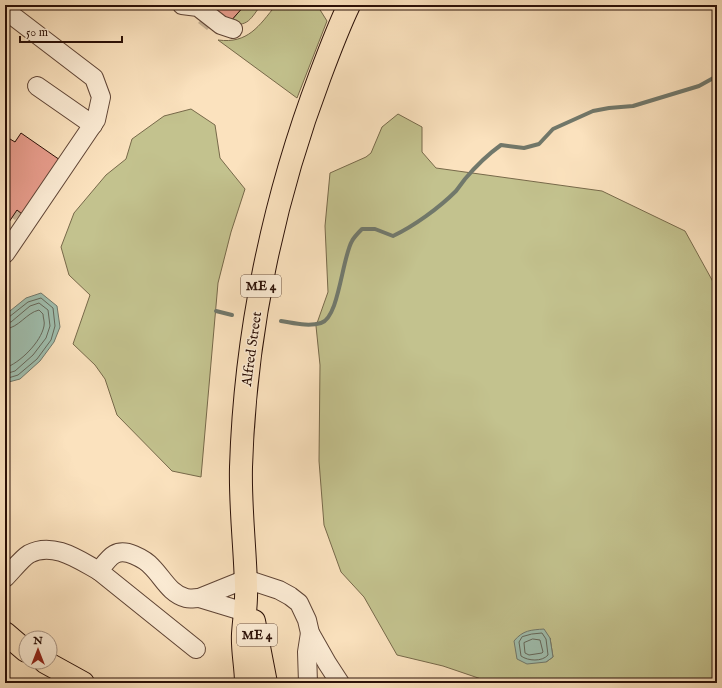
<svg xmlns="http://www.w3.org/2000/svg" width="722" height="688" font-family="'IM FELL English',serif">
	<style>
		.green { fill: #c3c28e; stroke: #77694a; fill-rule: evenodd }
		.water { fill: #9fbeae; stroke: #71786b }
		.shadow { fill: #0003 }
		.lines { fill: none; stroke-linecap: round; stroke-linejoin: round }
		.shore { stroke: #65675a; stroke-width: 1 }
		.stream { stroke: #71786b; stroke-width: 4 }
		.building { fill: #e89d8d; stroke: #2b1007 }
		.minor-casing { stroke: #5f4435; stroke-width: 20 }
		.major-casing { stroke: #2b1007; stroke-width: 24 }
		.highway-casing { stroke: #2b1007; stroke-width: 24 }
		.minor { stroke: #fcecd5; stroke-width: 18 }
		.major { stroke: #fbe2be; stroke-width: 22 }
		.highway { stroke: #fbe2be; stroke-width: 22 }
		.labels { text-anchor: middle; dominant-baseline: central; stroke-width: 3; stroke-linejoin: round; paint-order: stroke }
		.shield { fill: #fcecd5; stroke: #6a5245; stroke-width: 1 }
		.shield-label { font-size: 13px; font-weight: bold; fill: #2b1007 }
		.street-label { font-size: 14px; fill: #2b1007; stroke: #fcecd5 }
	</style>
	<rect width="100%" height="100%" fill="#fbe2be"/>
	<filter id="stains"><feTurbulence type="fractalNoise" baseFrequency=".005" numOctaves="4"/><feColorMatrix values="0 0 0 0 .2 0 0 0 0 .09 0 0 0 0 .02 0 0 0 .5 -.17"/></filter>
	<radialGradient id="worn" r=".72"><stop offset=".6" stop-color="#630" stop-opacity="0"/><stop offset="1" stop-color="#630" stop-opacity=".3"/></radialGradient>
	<g class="green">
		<path d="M245,5H261C251,18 248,28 229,23Z"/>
		<path d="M276,5H317L327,21L297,98L218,40C248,44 259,26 276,5Z"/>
		<path d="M191,109L215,125L220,158L245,189L231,232L218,283L201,477L172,471L117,415L105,379L95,365L73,344L90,295L69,275L61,247L74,213L106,175L126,159L132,139L164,116Z"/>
		<path d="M398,114L422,127V152L436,168L602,191L685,231L717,289V683H493L443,666L397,655L364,597L341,572L324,525L319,461L320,365L316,326L328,292L325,226L330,173L366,157L371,153L382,127ZM550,638L553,657L546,662Z"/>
	</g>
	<g class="water">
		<path d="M41,293L57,306L60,327L54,342L40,361L20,379L5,383V315L26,298Z"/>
		<path d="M544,629L550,638L553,657L546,662L527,664L517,659L514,641C523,630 531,630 544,629Z"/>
	</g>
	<g class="shadow">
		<path d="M196,5H243L215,22L207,30L198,23L206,14Z"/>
		<path d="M21,134L22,213L15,220L11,217L5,226V137L13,143Z"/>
	</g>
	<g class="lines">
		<g class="shore">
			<path d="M5,318L9,317L28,302L41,298L53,308L55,326L51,340L37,359L18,375L5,379"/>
			<path d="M5,323L11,322L30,306L39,303L48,310L50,326L46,338L33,355L15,371L5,374"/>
			<path d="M5,329C19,328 26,313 39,310L43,314C43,318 45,322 44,326C41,342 20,363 5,368"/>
			<path d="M532,634L542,633L546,639L548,655C542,662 528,661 521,656L519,642L522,637Z"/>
			<path d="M533,639L540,640L543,652L542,653L529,655L525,653L524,643Z"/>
		</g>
		<g class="stream">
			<path d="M216,311L232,315"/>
			<path d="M281,321C294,323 308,327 321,323C339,318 342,258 352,241C354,237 358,233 362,229H375L393,236C414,226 439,208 456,191C459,187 462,183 465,179C476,166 487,155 501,145L524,148L539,144L553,129L593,111L609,108L633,106L699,86L717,76"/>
		</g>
	</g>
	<g class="building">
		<path d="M210,5H245L229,23L204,16L212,6Z"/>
		<path d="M21,133L60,160L22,214L17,210L5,228V136L15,142Z"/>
	</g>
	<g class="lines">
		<defs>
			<g id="minor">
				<path d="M182,5L198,7L221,25L233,29"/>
				<path d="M5,10L94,78L101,97L96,120L5,254"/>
				<path d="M37,86L93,125"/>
				<path d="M5,578C12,571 22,558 29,554C53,541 79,560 99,571"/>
				<path d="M245,612L199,598L246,579L279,590L290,596L299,603L307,620L310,633L327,663L340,683"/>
				<path d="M196,649L99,571C109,558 115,547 134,555C141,558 147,561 152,567C163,578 170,594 186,598C190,599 195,598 199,598"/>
				<path d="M308,683L307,652L310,633"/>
			</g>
			<g id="major">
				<path d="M254,621L266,683"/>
				<path d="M246,683C246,667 242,650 243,634C244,618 247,602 246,586C245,546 240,507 241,467C245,335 273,200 320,76C329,52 338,28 349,5"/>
			</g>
			<g id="highway">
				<path d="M5,633L26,651"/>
				<path d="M45,662L83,683"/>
			</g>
		</defs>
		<use href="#minor" class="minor-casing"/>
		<use href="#major" class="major-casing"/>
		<use href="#highway" class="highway-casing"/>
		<use href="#minor" class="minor"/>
		<use href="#major" class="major"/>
		<use href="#highway" class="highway"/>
	</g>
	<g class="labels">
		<g class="shield">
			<rect x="241" y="275" width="40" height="22" rx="3"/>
			<rect x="237" y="624" width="40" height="22" rx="3"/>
		</g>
		<g class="shield-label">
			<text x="261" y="286">ME 4</text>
			<text x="257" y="635">ME 4</text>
		</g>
		<g class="street-label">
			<text transform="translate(252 349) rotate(-82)">Alfred Street</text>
		</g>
	</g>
	<rect width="722" height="688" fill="none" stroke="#fbe2be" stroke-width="20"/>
	<rect x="6" y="6" width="710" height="676" fill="none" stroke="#2b1007" stroke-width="2"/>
	<rect x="10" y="10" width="702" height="668" fill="none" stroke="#2b1007"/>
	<g transform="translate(38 650)"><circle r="19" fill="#fcecd5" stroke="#a89483"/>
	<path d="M0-3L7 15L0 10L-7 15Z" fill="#8f2418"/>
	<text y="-6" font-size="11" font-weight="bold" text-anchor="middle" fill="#2b1007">N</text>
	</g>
	<path d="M20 36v6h102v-6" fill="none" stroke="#2b1007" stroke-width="2"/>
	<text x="26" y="36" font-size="12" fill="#2b1007" stroke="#fcecd5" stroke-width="3" paint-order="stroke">50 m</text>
	<rect width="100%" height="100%" filter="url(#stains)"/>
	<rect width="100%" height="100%" fill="url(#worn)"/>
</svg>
